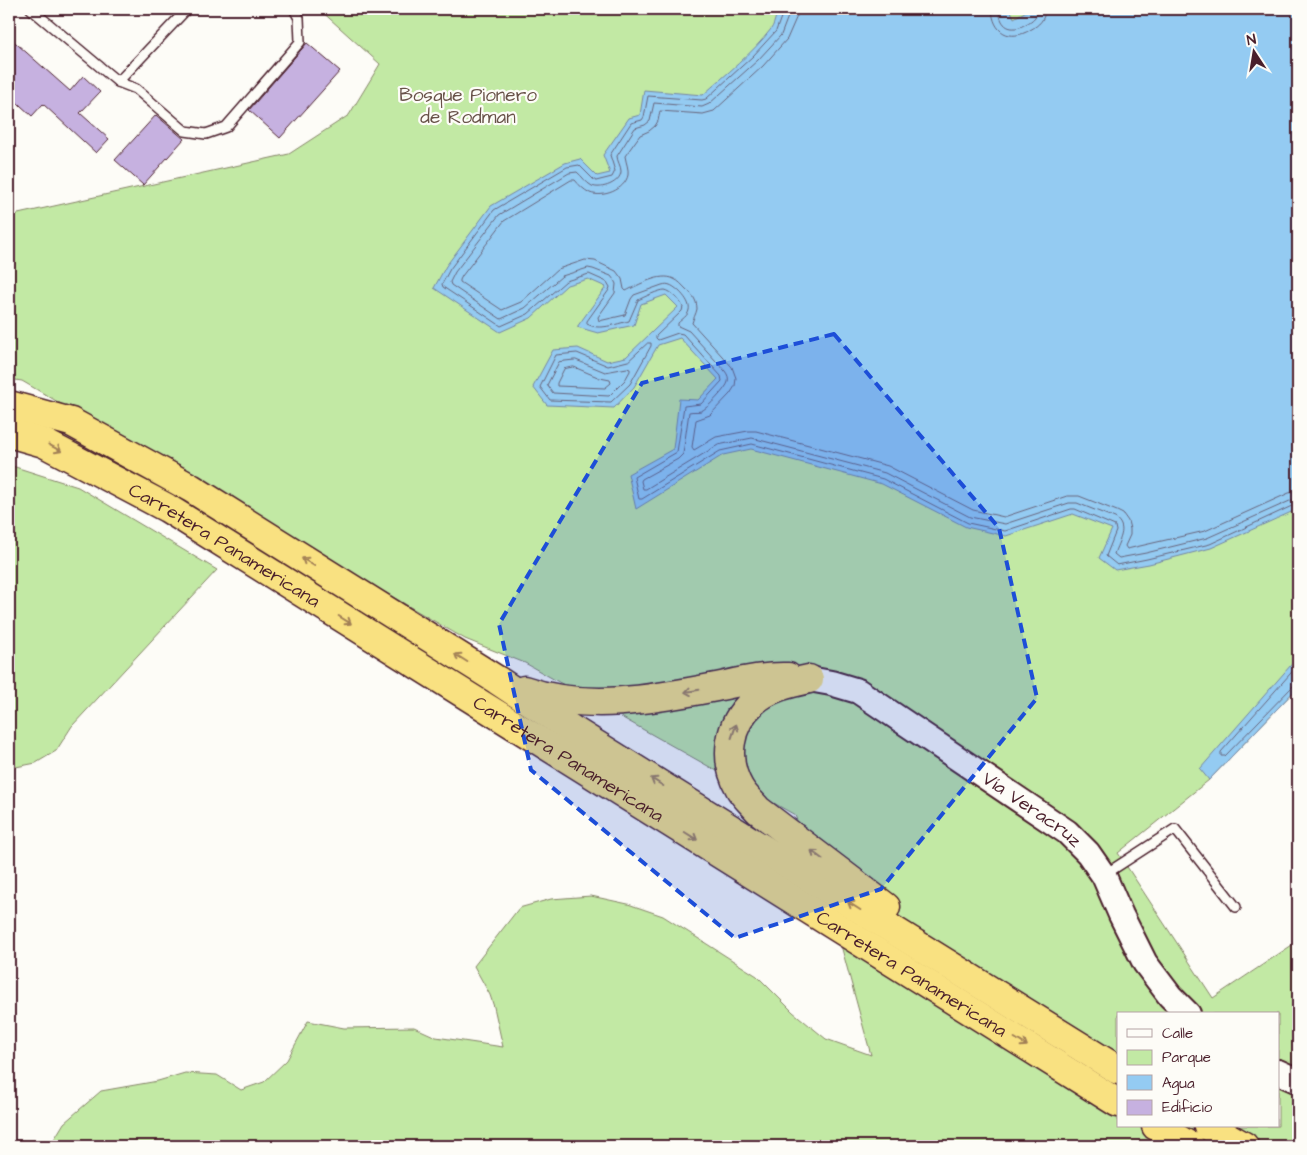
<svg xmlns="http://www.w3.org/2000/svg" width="1307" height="1155" font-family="'Architects Daughter',sans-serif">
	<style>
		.green { fill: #c2e9a4; stroke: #868468; fill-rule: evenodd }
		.water { fill: #94cbf2; stroke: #7686a2 }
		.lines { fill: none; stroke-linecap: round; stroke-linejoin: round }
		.shore { stroke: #68647b; stroke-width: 1 }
		.building { fill: #c6b1e0; stroke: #4a1f2b }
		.lane-casing { stroke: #4a1f2b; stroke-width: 12 }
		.secondary-casing { stroke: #4a1f2b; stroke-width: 28 }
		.highway-casing { stroke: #4a1f2b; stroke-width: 31 }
		.lane { stroke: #fdfcf7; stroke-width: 9 }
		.secondary { stroke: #fdfcf7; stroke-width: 24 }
		.highway { stroke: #f9e181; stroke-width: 28 }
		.oneway { stroke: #a28056 }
		.marked { fill: #1d4ed8; fill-opacity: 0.2; stroke: #1d4ed8; stroke-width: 4; stroke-dasharray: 10 6; stroke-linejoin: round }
		.labels { text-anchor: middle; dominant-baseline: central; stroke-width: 4.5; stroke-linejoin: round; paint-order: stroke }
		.park-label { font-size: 19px; fill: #685249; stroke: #fdfcf7 }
		.street-label { font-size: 19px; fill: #4a1f2b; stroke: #fdfcf7 }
	</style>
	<rect width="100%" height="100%" fill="#fdfcf7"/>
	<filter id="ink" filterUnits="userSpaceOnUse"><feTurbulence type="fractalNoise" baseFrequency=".02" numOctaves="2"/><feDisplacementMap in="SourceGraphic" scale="10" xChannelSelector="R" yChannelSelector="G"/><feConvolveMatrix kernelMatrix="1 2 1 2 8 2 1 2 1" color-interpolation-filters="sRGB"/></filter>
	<g filter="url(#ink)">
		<g class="green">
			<path d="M319,9H1298V687L1209,780L1118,853L1213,998L1298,941V1146H50L64,1123L101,1091L158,1081L185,1073L217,1075L241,1090L264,1082L287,1060L308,1021L344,1028L414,1027L436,1037L503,1047L494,1007L490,995L474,966L519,908L551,899L591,896L628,904L663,916L757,976L793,1012L826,1039L871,1055L842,949L795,815L525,663L465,639L22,381L9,379V216L289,154L349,115L380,64ZM1118,1014H1278V1126H1118Z"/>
			<path d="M9,465L78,487L217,570L72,726L56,751L36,763L11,768L9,767Z"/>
		</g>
		<g class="water">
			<path d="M782,9H1010L1014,18L1030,9H1298V509L1211,548L1149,564L1115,570L1099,558L1112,529L1073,514L1006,536L966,527L882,484L751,449L723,455L636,509L628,474L673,449L679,399L698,400L718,379L680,338L658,345L634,387L614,408L547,405L533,387L553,350L578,348L607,361L626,357L678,307L666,295L641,304L634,325L598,333L577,327L606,287L588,279L567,285L531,318L500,332L434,288L446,266L491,206L565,163L580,159L597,176L610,173L603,155L629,118L640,115L644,90L703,95C726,74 752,54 771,29C776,22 774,14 782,9Z"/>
			<path d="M1298,657V687L1209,780L1200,769Z"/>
		</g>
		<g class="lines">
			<g class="shore">
				<path d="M784,9L776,31L753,56L706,99L702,100L648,96L644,117L642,120L631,123L610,155L615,171L612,177L596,181L593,179L579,165L567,167L494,210L450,269L442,284L443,287L501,326L528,314L566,281L589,274L607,282L610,287L609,290L587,321V324C600,331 615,324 629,321L638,300C644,297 659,290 665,290C672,291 681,302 683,307L682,311L656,336V338L658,340L678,333L683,334L721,376L722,381L701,404L684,406L677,452L634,477L639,499H642L720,451L752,444L883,479L968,523L1005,531L1071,509H1075L1115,526L1116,531L1106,556L1117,565L1147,559L1210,544L1294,505H1298"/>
				<path d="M790,9L789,14L781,35L758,60L709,104L702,107L654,103L650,121L645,125L635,128L617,156C617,161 621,166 621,171C621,183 601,190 592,186C586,183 582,176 577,172L569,173L499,215L455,272L450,282L451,285L501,319L525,308L562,276L588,268L593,269L611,276L614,280L616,284L615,293L598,317L599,321L625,315L631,299L634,295L662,285C666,284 667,284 670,285C678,288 691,302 689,310C688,316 682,319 678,323V326L689,331L725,371C728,375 729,378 728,382C727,388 707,409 701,411C697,412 693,411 689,412L683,454L678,459L642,479L641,481L643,489H646L718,445L752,438L885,473L970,517L1005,524L1069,503H1077L1115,518C1129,528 1118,541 1114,554L1119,558L1146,553L1207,538L1292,500L1298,498"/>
				<path d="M798,9L797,16L787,39L763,66L714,111L703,114L660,111L658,121L655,126L649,131L640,135L625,156C626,163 629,169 628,175C625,190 603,198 590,193C584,190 579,185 575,180H571L504,221L462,276L460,280V282L502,310L521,302L558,269L585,260L595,261L616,271L622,279L624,289L626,291C638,285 661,272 674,279C679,281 682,285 686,289C692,294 697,300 697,309C696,314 693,319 692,323L732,367L736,378L735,386L730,394L710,415L696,420L692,447L694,450L716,437L748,431H756L888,466L973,510L1004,517L1067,496H1079L1117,511L1123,514L1128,521L1130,529V535L1125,546L1127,549L1205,531L1289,493L1298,491"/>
				<path d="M992,9C993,33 1010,42 1030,30C1039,25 1045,20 1045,9"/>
				<path d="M999,9C1000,27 1011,33 1026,24C1033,20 1037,17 1038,9"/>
				<path d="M648,343H651V346L630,384L611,402L550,400L540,387L556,355L577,353L608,366L628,361Z"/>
				<path d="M576,360L605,372L627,368L630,369V371L625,380L609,396L553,393L547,385L559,362Z"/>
				<path d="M574,367L600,378L610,380L611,383L605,388L557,386V383L564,369Z"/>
				<path d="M1298,665L1221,752V756H1225L1293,686L1298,684"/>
			</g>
		</g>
		<g class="building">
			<path d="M9,37L70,91L83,76L100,92L80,113L109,139L96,153L43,104L32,116L9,95Z"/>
			<path d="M307,43L340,71L280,138L249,110Z"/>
			<path d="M156,115L184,139L143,185L115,160Z"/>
		</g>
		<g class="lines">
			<defs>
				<g id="lane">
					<path d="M31,9L118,82L136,89L185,131L206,134L226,127L300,42L299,18L294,9"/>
					<path d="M118,82L187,9"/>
					<path d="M1104,875L1175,829L1236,907"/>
				</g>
				<g id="secondary">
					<path id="s1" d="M809,679L831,683L858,691L1067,832L1088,853L1104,876L1121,915L1145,963L1170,996L1188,1014"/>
					<path d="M1278,1072L1298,1081"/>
				</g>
				<g id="highway">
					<path d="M9,405L71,422L191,488L497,680L574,731L1118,1070"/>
					<path id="s2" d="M9,433L44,443L167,508L1118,1103"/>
					<path d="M809,679C790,683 768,688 753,702C728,724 723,760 740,789C745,797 752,803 758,810L886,907"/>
					<path d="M524,690C586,712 654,699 716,687C740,682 763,676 788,677"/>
					<path d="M1156,1126L1190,1146"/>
					<path d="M1208,1126L1244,1146"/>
				</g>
			</defs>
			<use href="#lane" class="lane-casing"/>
			<use href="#secondary" class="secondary-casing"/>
			<use href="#highway" class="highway-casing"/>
			<use href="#lane" class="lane"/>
			<use href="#secondary" class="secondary"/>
			<use href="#highway" class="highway"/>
		</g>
		<defs><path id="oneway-shaft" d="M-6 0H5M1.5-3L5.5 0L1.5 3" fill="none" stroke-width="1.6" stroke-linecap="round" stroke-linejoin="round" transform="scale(1.25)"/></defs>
		<g class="oneway">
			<use href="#oneway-shaft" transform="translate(55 448) rotate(28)"/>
			<use href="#oneway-shaft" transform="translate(308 562) rotate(-148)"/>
			<use href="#oneway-shaft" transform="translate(345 620) rotate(32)"/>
			<use href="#oneway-shaft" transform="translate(461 658) rotate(-148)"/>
			<use href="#oneway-shaft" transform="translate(692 691) rotate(170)"/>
			<use href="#oneway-shaft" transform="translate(734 731) rotate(-71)"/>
			<use href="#oneway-shaft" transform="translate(657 782) rotate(-148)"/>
			<use href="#oneway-shaft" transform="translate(691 836) rotate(32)"/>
			<use href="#oneway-shaft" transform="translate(817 855) rotate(-143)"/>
			<use href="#oneway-shaft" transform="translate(854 906) rotate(-148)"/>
			<use href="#oneway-shaft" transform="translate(1021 1042) rotate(32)"/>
		</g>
	</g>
	<path class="marked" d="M834,334L999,528L1037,698L881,889L735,938L531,770L499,624L642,383Z"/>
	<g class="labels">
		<g class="park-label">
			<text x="468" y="95">Bosque Pionero<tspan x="468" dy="22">de Rodman</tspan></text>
		</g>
		<g class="street-label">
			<text stroke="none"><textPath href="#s2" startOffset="244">Carretera Panamericana</textPath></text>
			<text stroke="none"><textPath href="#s2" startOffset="649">Carretera Panamericana</textPath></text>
			<text stroke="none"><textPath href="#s1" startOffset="261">Vía Veracruz</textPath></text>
			<text stroke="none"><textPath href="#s2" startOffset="1054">Carretera Panamericana</textPath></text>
		</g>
	</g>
	<rect width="1307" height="1155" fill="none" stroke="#fdfcf7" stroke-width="30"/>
	<rect x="15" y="15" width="1277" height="1125" fill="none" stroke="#4a1f2b" stroke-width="2" filter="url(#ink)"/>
	<rect x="1117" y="1012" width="162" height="115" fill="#fdfcf7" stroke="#b5a4a5"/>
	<rect x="1127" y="1029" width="25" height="8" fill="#fdfcf7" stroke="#b5a4a5"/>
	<text x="1162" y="1038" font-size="15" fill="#4a1f2b">Calle</text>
	<rect x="1127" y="1050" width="25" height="15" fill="#c2e9a4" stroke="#b5a4a5"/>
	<text x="1162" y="1062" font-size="15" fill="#4a1f2b">Parque</text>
	<rect x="1127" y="1075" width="25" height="15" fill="#94cbf2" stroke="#b5a4a5"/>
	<text x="1162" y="1088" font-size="15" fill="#4a1f2b">Agua</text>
	<rect x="1127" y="1100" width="25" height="15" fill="#c6b1e0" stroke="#b5a4a5"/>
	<text x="1162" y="1112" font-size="15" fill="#4a1f2b">Edificio</text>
	<g transform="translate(1254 52) rotate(348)" stroke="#fdfcf7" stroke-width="4" paint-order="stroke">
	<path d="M0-4L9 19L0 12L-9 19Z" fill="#4a1f2b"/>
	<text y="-8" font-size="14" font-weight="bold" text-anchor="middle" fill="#4a1f2b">N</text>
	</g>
</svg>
